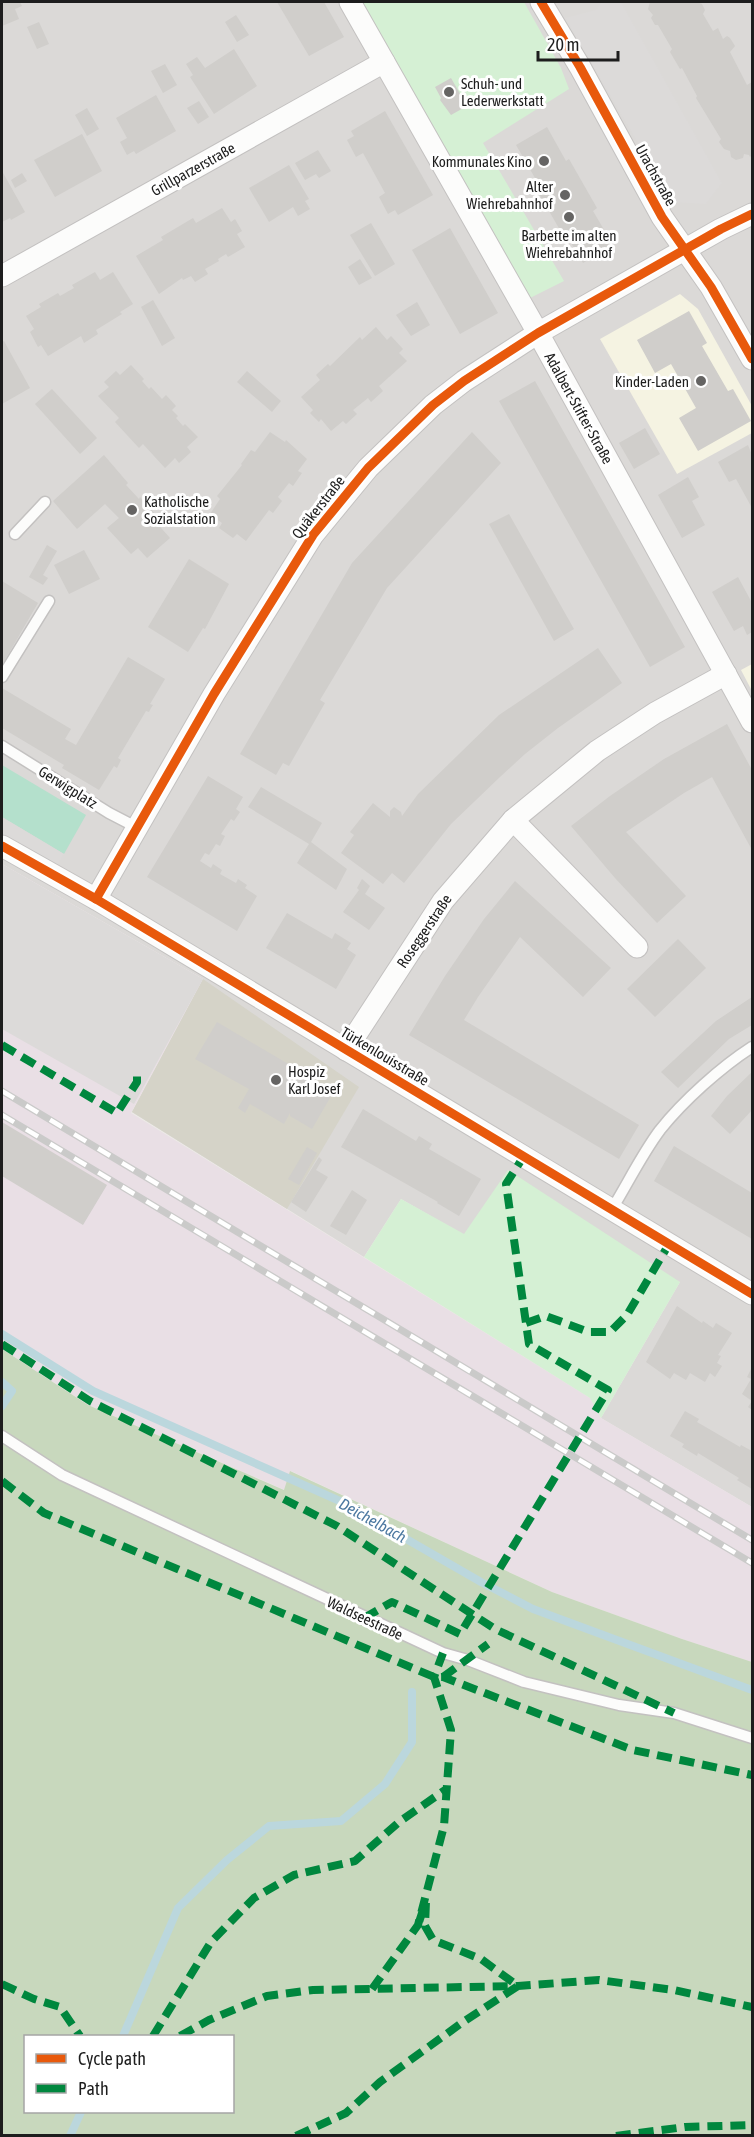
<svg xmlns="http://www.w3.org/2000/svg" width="754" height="2137" font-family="'Asap Condensed',sans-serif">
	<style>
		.residential { fill: #dbd9d7 }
		.industrial { fill: #e9dfe5 }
		.education { fill: #f5f3e2 }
		.construction { fill: #d5d3c8 }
		.forest { fill: #c8d8bd; fill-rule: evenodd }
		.park { fill: #d5f0d4 }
		.pitch { fill: #b4e0cc }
		.parking { fill: #dcdad9 }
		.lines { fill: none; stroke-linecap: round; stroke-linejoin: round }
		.stream { stroke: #bbd7dd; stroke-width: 8 }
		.building { fill: #d0cecb }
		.service-casing { stroke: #c3c1c0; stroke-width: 13 }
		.minor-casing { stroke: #c3c1c0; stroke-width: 23 }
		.service { stroke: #fcfcfb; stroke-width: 10 }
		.minor { stroke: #fcfcfb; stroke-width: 21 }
		.rail-casing { stroke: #cacac9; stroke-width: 7 }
		.rail { stroke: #fff; stroke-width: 4.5; stroke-dasharray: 14; stroke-linecap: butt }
		.quiet { stroke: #00873e; stroke-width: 8; stroke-dasharray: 15 8; stroke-linecap: butt }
		.cycleway-casing { stroke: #fff; stroke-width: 13 }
		.cycleway { stroke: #e8590c; stroke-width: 9 }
		.poi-dot { fill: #656463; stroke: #fff; stroke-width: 2 }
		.labels { text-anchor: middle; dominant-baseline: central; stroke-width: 6; stroke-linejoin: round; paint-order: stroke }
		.poi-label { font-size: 15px; fill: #1d1d1d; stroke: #fff; text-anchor: start }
		.street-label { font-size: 15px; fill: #1d1d1d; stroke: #fff }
		.water-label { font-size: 16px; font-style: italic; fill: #4c78a0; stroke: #fff }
	</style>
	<rect width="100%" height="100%" fill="#ece9e6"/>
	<path class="residential" d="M2,2H752V1507L601,1418L680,1282L464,1235L401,1199L364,1257L132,1112L203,979L2,864Z"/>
	<path class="industrial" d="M2,864L203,979L131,1113L590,1398L601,1418L752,1507V1662L682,1639L552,1592L291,1471L285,1490L88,1405L2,1349Z"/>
	<g class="education">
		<path d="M680,294L698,309L752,406V433L677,474L600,339Z"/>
		<path d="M752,664V691L741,670Z"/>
	</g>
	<path class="construction" d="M203,979L359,1087L287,1209L132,1112Z"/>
	<path class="forest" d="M2,1349L88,1405L284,1490L290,1471L552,1592L682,1639L752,1662V2135H2ZM26,2036H232V2112H26Z"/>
	<g class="park">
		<path d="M357,2H524L561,68L569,89L483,143L564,281L528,299Z"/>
		<path d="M508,1170L680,1282L601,1418L590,1398L364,1257L401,1199L464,1234Z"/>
	</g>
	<path class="pitch" d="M2,765L86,815L64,854L2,817Z"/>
	<g class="parking">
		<path d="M601,2H621L722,183L706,204L672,202L565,18L596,10Z"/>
		<path d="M2,817L64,854L55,869L2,837Z"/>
		<path d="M2,864L203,979L134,1104L2,1029Z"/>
	</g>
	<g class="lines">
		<g class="stream">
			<path d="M2,1334L93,1391L342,1502L481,1582L533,1609L752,1690"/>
			<path d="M2,1382L12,1391L2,1406"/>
			<path d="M123,2036L178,1908L227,1860L269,1826L341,1821L385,1784L412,1742V1692"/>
			<path d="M70,2136L81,2112"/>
		</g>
	</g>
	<g class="building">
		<path d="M2,2H20L22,6L15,9L19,19L2,26Z"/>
		<path d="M277,2H324L344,37L309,56Z"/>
		<path d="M650,2H697L702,4L705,10L703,14L713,31L718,28L723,39L727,36L730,38L735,46L730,52L747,85L752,82V155L750,157L749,155L744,154L743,158L736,160L731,157L730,151L724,149L719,142L721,139L696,98L697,96L682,68L680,69L670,52L672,49L658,25H655L651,18L653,15L648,9Z"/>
		<path d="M236,15L249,35L237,42L225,22Z"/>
		<path d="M39,22L49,44L37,49L27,27Z"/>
		<path d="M234,49L257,86L214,114L190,77L193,75L186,64L197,57L205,68Z"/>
		<path d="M165,64L177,85L163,93L151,71Z"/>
		<path d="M451,78L467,106L451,115L440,100L441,98L435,87Z"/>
		<path d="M156,95L176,131L136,154L134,151L127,155L120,142L127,138L116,118Z"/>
		<path d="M199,101L209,117L198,124L187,108Z"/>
		<path d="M87,108L99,129L87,136L75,115Z"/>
		<path d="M385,111L433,195L398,215L395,210L388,214L379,197L385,193L363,153L356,157L347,140L354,136L351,131Z"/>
		<path d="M547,127L566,161L569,159L597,208L593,211L613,245L583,263L562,228L560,230L531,180L535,178L516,145Z"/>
		<path d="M82,134L102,171L55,197L34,160Z"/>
		<path d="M318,150L331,171L319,178L316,174L305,180L295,163Z"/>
		<path d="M289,165L309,199L305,201L310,209L298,216L293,207L269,222L249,188Z"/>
		<path d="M2,171L25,212L11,220L10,218L2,222Z"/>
		<path d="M22,173L27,181L15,188L11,180Z"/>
		<path d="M222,208L231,222L235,219L242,231L237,234L245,247L228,257L226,254L218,259L219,261L205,269L208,274L195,282L191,276L183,280L182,278L159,294L136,256L163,240L161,237L193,218L196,223Z"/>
		<path d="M371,223L395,264L375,276L350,235Z"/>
		<path d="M450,228L498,313L460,334L412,250Z"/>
		<path d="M360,259L372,278L359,285L348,267Z"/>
		<path d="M95,272L100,280L113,272L133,304L120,312L122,314L96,330L98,334L84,343L81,336L48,356L41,345L38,347L30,332L34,329L26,316L41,307L39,304L58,293L60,296L74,288L72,285Z"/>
		<path d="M153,300L175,338L162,346L141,307Z"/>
		<path d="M417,302L430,325L411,336L396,315Z"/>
		<path d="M689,311L707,343L702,346L728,391L733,389L751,421L698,451L679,418L696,408L671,364L655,373L637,340Z"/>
		<path d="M376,327L387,340L391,336L403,349L399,353L407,361L379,386L383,391L371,402L368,398L353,410L357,414L346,424L343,421L331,431L321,419L319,422L310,413L313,410L301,397L320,380L316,375L328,364L330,366L360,337L362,340Z"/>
		<path d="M4,341L30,388L2,404V342Z"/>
		<path d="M131,365L144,379L142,381L149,389L151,387L162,399L166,395L176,406L172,410L178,416L176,418L183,426L185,424L198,437L187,447L191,452L179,463L175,458L165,468L143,444L139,448L115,422L119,418L98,396L109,387L104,382L116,371L120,375Z"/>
		<path d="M247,371L281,401L272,412L237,382Z"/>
		<path d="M535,381L685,647L650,667L499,401Z"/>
		<path d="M52,389L97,438L80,454L35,404Z"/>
		<path d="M645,428L660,454L634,469L619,443Z"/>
		<path d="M270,432L285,442L286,440L307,459L298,471L302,473L293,486L289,483L278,497L282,501L273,513L269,510L246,541L237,534L233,538L219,528L222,523L210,514L220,499L217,496L242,465L241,464L251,450L255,452Z"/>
		<path d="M472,432L501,463L387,588L320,700L325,703L289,766L283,763L276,775L240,754L352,563Z"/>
		<path d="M748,445L752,455V508L736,479L729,482L718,462Z"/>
		<path d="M104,455L128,483L126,485L139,499L140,497L158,517L154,520L170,538L147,558L138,548L131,554L107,528L119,518L105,504L77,529L53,501Z"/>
		<path d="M688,477L699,497L692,501L705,525L682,538L658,495Z"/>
		<path d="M509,514L574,629L554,641L489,524Z"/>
		<path d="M47,545L57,551L43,575L48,578L43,585L29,577Z"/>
		<path d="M84,550L100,579L69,594L54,565Z"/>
		<path d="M189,559L229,584L205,629L203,628L188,652L148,627Z"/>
		<path d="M738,577L751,601L752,600V632L747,635L743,626L734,631L712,592Z"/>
		<path d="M2,581L38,603L2,665Z"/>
		<path d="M598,648L622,683L558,728L525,754L500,777L451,824L404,883L392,873L383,884L341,853L354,835L350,832L373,803L390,817V811L394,807L401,812L402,816L418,794L499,715Z"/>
		<path d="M128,657L165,679L150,704L153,705L151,708L149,712L146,711L118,758L121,760L117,768L114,766L99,790L62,768L64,765L2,728V688L71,729L65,739L76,745Z"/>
		<path d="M727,724L752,770V850L712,777L684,793L626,832L686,896L657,923L615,878L571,826L610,796L664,759Z"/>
		<path d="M208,776L243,797L236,809L240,812L234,821L231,819L221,834L225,836L220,846L216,844L209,855L205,853L200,861L211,868L213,864L222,870L220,874L236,883L238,879L247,885L245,888L257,896L237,931L147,877Z"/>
		<path d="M261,787L322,823L311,842L347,869L336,890L297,863L309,844L248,807Z"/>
		<path d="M362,879L370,886L365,894L385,908L369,930L343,912L359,890L357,888Z"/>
		<path d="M515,881L611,968L583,997L520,937L478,997L464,1020L639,1125L619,1159L409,1035L445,976L484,919Z"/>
		<path d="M287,913L332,939L335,933L351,943L347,949L356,955L336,989L266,948Z"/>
		<path d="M678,939L706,968L655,1017L627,989Z"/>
		<path d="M752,997V1025L729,1039L678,1088L661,1072L716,1021Z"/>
		<path d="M217,1022L334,1091L312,1129L290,1116V1113L284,1124L250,1104L245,1113L238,1108L249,1089L195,1059Z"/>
		<path d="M752,1072V1110L730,1134L711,1116L727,1096Z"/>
		<path d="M363,1109L416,1141L419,1136L432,1144L429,1149L481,1179L459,1216L437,1203L438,1202L341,1147Z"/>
		<path d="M2,1122L107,1185L83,1225L2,1176Z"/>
		<path d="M674,1146L752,1193V1239L654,1181Z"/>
		<path d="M307,1147L317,1153L299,1185L288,1179Z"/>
		<path d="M319,1157L322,1160L316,1170L328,1177L306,1212L291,1202Z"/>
		<path d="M352,1190L367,1200L346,1235L330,1226Z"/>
		<path d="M677,1306L702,1323L703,1321L713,1328L716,1323L732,1333L718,1355L721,1356L717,1363L722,1366L715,1377L710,1373L705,1382L690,1373L686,1380L674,1373L670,1379L646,1362Z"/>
		<path d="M752,1367V1410L748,1407L752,1401L742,1394L751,1379L747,1377Z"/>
		<path d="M685,1411L699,1419L697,1422L740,1447L741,1445L752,1451V1489L737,1480L739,1478L698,1453L697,1456L682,1447L684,1444L670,1436Z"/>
	</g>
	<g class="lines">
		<defs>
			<g id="service">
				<path d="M15,534L45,502"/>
				<path d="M2,677L49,601"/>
				<path d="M2,746L109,813L136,827"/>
				<path d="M612,1209C628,1183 642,1154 660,1130C683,1101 721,1067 752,1047"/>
				<path d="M2,1436L62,1475L443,1653L468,1660L524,1682L619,1705L674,1713L752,1738"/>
			</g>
			<g id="minor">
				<path d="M350,2L538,333L752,722"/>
				<path d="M541,2L580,67L662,217L711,287L752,359"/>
				<path d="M2,276L384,62"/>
				<path d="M513,820L637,947"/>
				<path d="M2,846L96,899L752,1294"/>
				<path d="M96,899L214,694L313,535L368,468L433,405L464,381L538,333L721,229L752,214"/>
				<path d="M346,1050L443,901L513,820L597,751L655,713L726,674"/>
			</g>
		</defs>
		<use href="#service" class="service-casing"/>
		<use href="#minor" class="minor-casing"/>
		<use href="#service" class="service"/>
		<use href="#minor" class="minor"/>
		<defs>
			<g id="rail">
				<path d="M2,1091L752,1540"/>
				<path d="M2,1115L752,1563"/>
			</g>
		</defs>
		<use href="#rail" class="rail-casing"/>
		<use href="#rail" class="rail"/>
		<g class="quiet">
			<path d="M2,1045L117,1113L137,1082V1070"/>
			<path d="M526,1323L546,1316L589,1332H610L627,1315L669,1244"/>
			<path d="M2,1344L90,1401L337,1526L495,1629L674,1713"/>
			<path d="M2,1481L44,1513L434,1677H443L633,1750L752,1775"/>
			<path d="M364,1618L392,1602L460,1634L608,1390L529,1344L506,1184L524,1156"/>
			<path d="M443,1677L488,1644"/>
			<path d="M2,1984L34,1999L60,2007L80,2036"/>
			<path d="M372,1989L418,1925L444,1826L451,1730L434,1677L443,1653"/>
			<path d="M153,2036L211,1942L254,1898L294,1875L355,1861L399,1822L445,1790"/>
			<path d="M180,2036L209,2020L267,1996L313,1990L518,1986L599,1980L674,1990L752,2007"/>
			<path d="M296,2136L346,2113L380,2082L463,2022L518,1986L481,1959L433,1940L425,1926L426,1901L418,1925"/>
			<path d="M616,2136L685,2127L752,2125"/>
		</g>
		<defs>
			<g id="cycleway">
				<path d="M541,2L580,67L662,217L711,287L752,359"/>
				<path d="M2,846L96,899L752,1294"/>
				<path d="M96,899L214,694L313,535L368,468L433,405L464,381L538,333L721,229L752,214"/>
			</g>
		</defs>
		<use href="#cycleway" class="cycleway-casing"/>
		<use href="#cycleway" class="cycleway"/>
	</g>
	<g class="poi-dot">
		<circle cx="449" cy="92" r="6"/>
		<circle cx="544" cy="161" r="6"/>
		<circle cx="565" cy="195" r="6"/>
		<circle cx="569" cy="217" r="6"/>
		<circle cx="701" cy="381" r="6"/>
		<circle cx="132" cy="510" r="6"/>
		<circle cx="276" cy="1080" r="6"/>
	</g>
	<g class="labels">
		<g class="poi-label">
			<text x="461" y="83">Schuh- und<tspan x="461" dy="17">Lederwerkstatt</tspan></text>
			<text x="532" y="161" text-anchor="end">Kommunales Kino</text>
			<text x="553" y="186" text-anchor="end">Alter<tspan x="553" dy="17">Wiehrebahnhof</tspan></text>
			<text x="569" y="235" text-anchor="middle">Barbette im alten<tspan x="569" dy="17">Wiehrebahnhof</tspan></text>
			<text x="689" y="381" text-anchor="end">Kinder-Laden</text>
			<text x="144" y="501">Katholische<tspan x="144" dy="17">Sozialstation</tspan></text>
			<text x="288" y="1071">Hospiz<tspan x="288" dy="17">Karl Josef</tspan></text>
		</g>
		<g class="street-label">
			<text transform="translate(193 169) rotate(-29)">Grillparzerstraße</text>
			<text transform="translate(656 175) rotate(61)">Urachstraße</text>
			<text transform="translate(579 408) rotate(61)">Adalbert-Stifter-Straße</text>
			<text transform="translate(318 507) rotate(-52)">Quäkerstraße</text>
			<text transform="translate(68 787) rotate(32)">Gerwigplatz</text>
			<text transform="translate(424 931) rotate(-56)">Roseggerstraße</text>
			<text transform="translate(385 1056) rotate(31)">Türkenlouisstraße</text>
			<text transform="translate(365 1618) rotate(25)">Waldseestraße</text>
		</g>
		<g class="water-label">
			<text transform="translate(373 1520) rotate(29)">Deichelbach</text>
		</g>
	</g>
	<rect width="754" height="2137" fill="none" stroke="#1d1d1d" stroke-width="6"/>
	<rect x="24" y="2035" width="210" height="78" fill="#ffffff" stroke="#a5a5a5" stroke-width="1.5"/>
	<rect x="36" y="2054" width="30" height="9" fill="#e8590c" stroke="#a5a5a5" stroke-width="1.5"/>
	<text x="78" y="2065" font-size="18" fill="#1d1d1d">Cycle path</text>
	<rect x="36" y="2084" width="30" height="9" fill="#00873e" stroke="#a5a5a5" stroke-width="1.5"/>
	<text x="78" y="2095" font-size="18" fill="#1d1d1d">Path</text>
	<path d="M538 51v9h80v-9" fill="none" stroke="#1d1d1d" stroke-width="3"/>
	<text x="547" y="51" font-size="18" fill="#1d1d1d" stroke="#ffffff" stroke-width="4.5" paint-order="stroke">20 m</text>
</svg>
